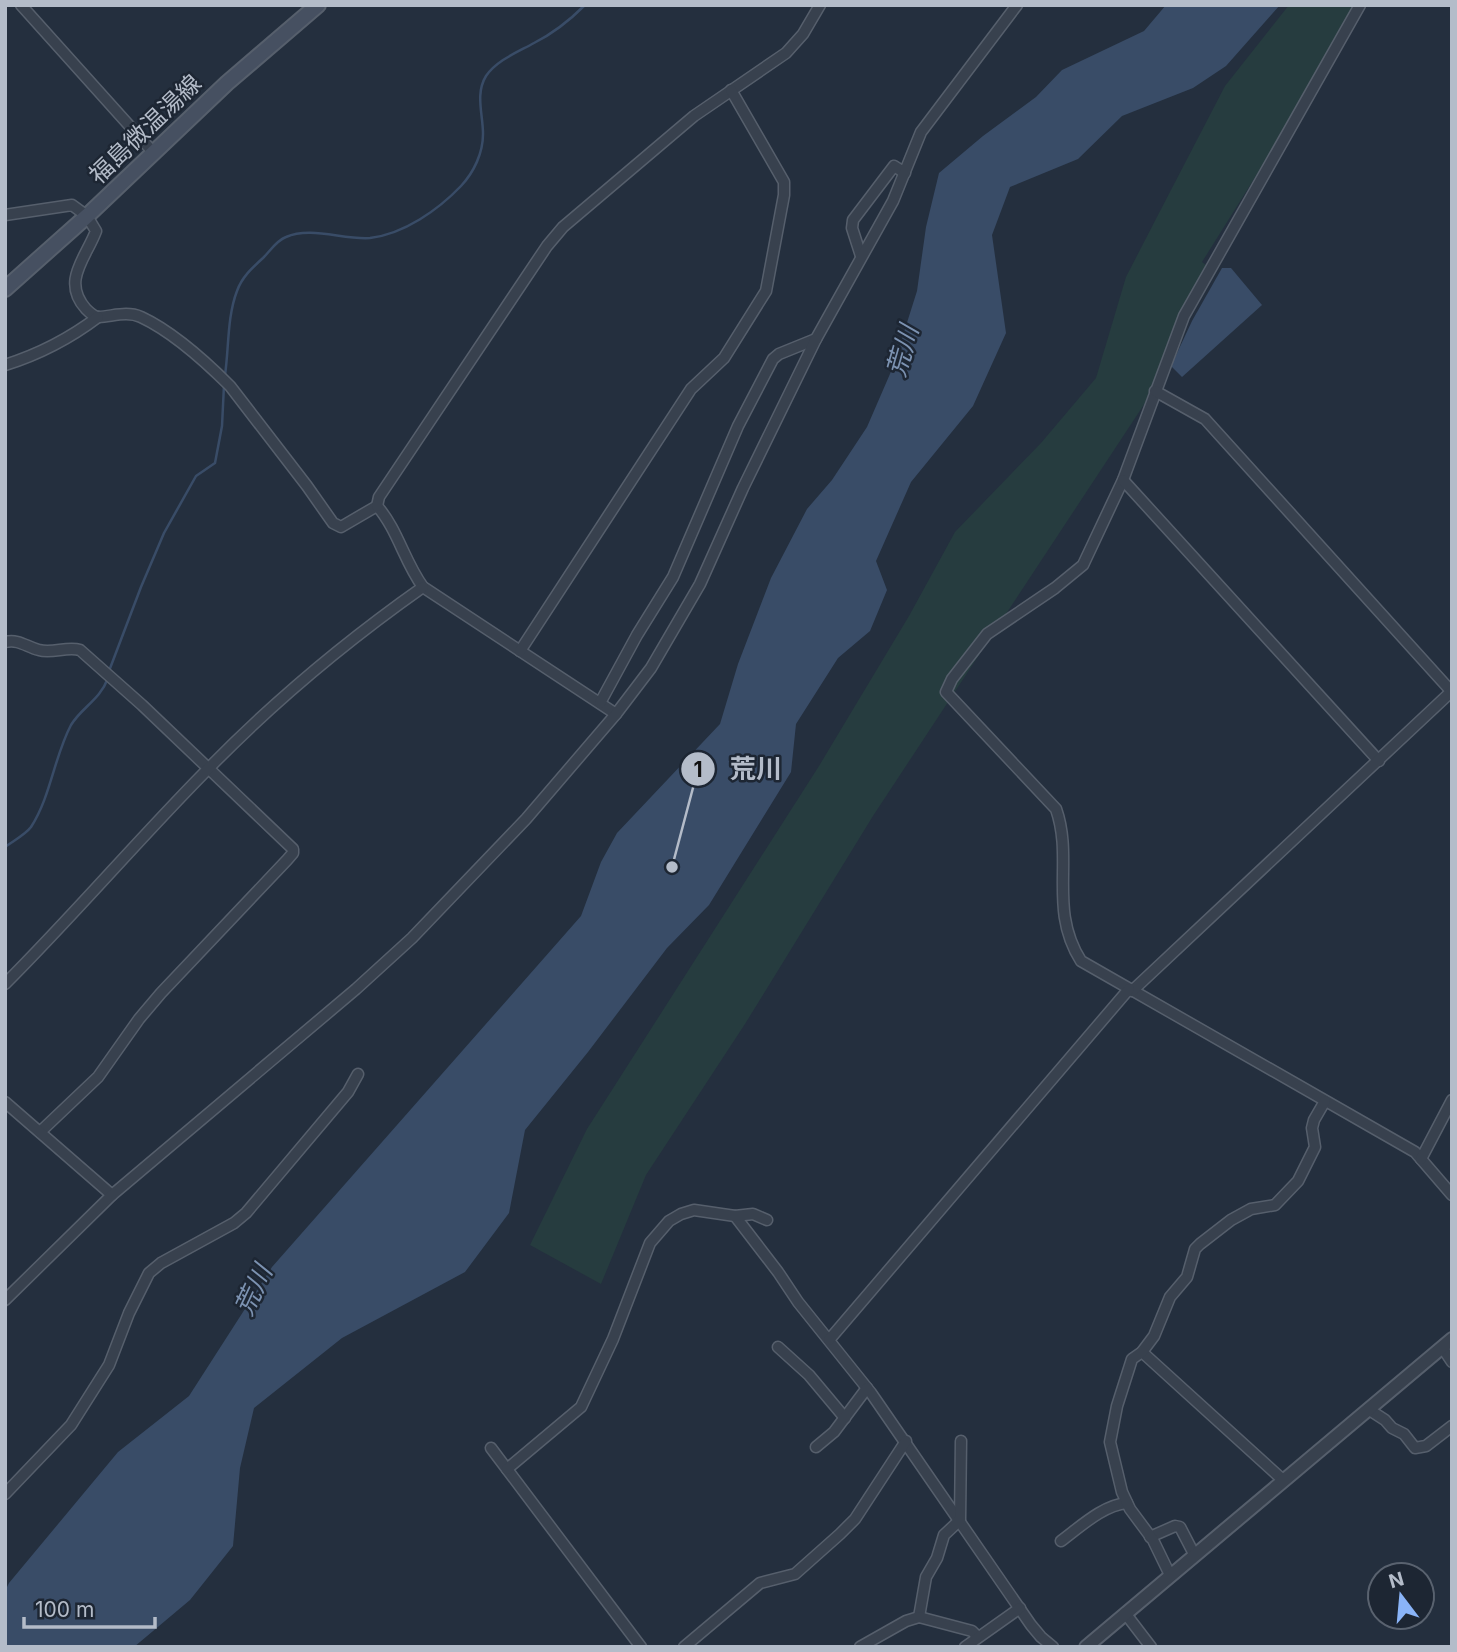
<svg xmlns="http://www.w3.org/2000/svg" width="1457" height="1652" font-family="Inter,'Noto Sans JP',sans-serif">
	<style>
		.green { fill: #263c3f }
		.water { fill: #394c67 }
		.lines { fill: none; stroke-linecap: round; stroke-linejoin: round }
		.stream { stroke: #394c67; stroke-width: 2.5 }
		.minor-casing { stroke: #565f6c; stroke-width: 13 }
		.tertiary-casing { stroke: #565f6c; stroke-width: 16 }
		.secondary-casing { stroke: #565f6c; stroke-width: 18 }
		.minor { stroke: #38414e; stroke-width: 10 }
		.tertiary { stroke: #38414e; stroke-width: 12 }
		.secondary { stroke: #465061; stroke-width: 14 }
		.labels { text-anchor: middle; dominant-baseline: central; stroke-width: 5; stroke-linejoin: round; paint-order: stroke }
		.street-label { font-size: 24px; fill: #b4bcc9; stroke: #1d2633 }
		.water-label { font-size: 26px; font-style: italic; fill: #7c92b1; stroke: #1d2633 }
		.leader { fill: none; stroke: #b4bcc9; stroke-width: 2.5 }
		.callout-dot { fill: #b4bcc9; stroke: #1d2633; stroke-width: 2.5 }
		.mark-label { font-size: 21px; text-anchor: middle; font-weight: bold; fill: #111 }
		.callout-label { font-size: 26px; text-anchor: middle; font-weight: bold; fill: #b4bcc9; stroke: #1d2633; stroke-width: 5; stroke-linejoin: round; paint-order: stroke }
	</style>
	<rect width="100%" height="100%" fill="#242f3e"/>
	<path class="green" d="M1289,5H1355L1309,91L1202,262L1206,265L1187,300L1160,378L1153,385L1145,403L873,816L745,1024L646,1175L601,1284L530,1245L587,1129L819,766L909,616L955,532L1041,443L1096,378L1126,277L1158,215L1225,86Z"/>
	<g class="water">
		<path d="M1166,5H1280L1226,66L1193,88L1122,116L1078,159L1010,187L992,235L1006,333L973,406L911,482L876,561L887,590L870,631L838,658L796,724L791,772L709,905L667,948L588,1052L525,1130L509,1213L465,1272L342,1338L254,1408L240,1468L233,1546L190,1600L134,1647H5V1591L9,1583L118,1452L189,1396L272,1267L581,916L601,862L617,833L720,724L738,664L771,578L807,509L832,480L867,427L893,367L917,291L926,227L939,173L983,136L1036,97L1062,70L1144,31Z"/>
		<path d="M1222,268H1231L1262,305L1182,377L1171,366L1192,321Z"/>
	</g>
	<g class="lines">
		<g class="stream">
			<path d="M225,375C229,348 227,317 237,291C242,277 252,268 263,258C270,251 277,240 286,237C311,226 343,240 370,238C404,234 438,210 461,186C474,172 483,153 483,134C483,114 475,94 486,76C497,60 518,52 534,43C552,34 570,20 585,5"/>
			<path d="M109,671L141,587L164,533L196,476L215,463L222,426L224,385"/>
			<path d="M5,847C13,841 25,835 31,827C51,796 54,757 71,725C82,707 100,700 108,678"/>
		</g>
		<defs>
			<g id="minor">
				<path d="M21,5L153,152"/>
				<path d="M1360,5L1184,316L1123,480L1083,565L1055,588L987,634L952,679L946,692L1056,809C1074,860 1048,909 1081,961L1415,1152L1452,1195"/>
				<path d="M5,215L72,205L87,216L96,231C86,258 61,281 86,309C90,313 94,317 99,317C114,316 127,311 141,317C171,331 207,363 230,386L307,486L333,523L341,527L377,506C398,530 404,561 423,587L616,714"/>
				<path d="M861,256L852,228L853,220L894,166L905,173"/>
				<path d="M5,365C40,354 69,339 98,317"/>
				<path d="M1155,391L1205,419L1451,691"/>
				<path d="M1123,480L1379,761"/>
				<path d="M377,506L379,497L547,246L563,227L694,116L786,53L803,34L820,5"/>
				<path d="M5,642C20,639 26,647 39,650C52,654 67,646 80,650L142,705L293,849V853L287,860L161,993L139,1019L98,1077L40,1132"/>
				<path d="M520,651L691,389L724,358L766,291L784,195V182L731,90"/>
				<path d="M600,703L637,635L673,577L738,426L773,359L779,354L816,339"/>
				<path d="M5,984C74,915 137,841 205,772C271,704 345,642 423,587"/>
				<path d="M1132,991L1452,691"/>
				<path d="M5,1102L112,1195"/>
				<path d="M1421,1159L1452,1100"/>
				<path d="M735,1216L778,1272L798,1302L871,1393L1031,1625L1041,1637L1053,1647"/>
				<path d="M5,1300L112,1195L356,989L412,938L526,819L616,714L651,668L700,584L743,488L816,339L893,201L921,132L1017,5"/>
				<path d="M829,1340L1129,989"/>
				<path d="M778,1347L809,1375L845,1418"/>
				<path d="M1442,1347L1452,1362"/>
				<path d="M1142,1352L1283,1480"/>
				<path d="M1368,1409L1385,1420L1392,1428L1404,1434L1415,1448L1426,1446L1452,1426"/>
				<path d="M816,1447L834,1432L867,1388"/>
				<path d="M491,1448L641,1647"/>
				<path d="M507,1469L581,1407L613,1339L650,1243L669,1221L681,1214L694,1210L735,1216L753,1214L767,1220"/>
				<path d="M5,1494L71,1425L109,1365L129,1313L149,1273L161,1263L234,1223L246,1213L348,1092L358,1074"/>
				<path d="M1150,1537L1175,1526L1180,1527L1194,1554"/>
				<path d="M1061,1541C1080,1527 1103,1505 1127,1503"/>
				<path d="M1170,1575L1153,1540L1130,1509L1122,1492L1110,1442L1117,1406L1132,1359L1142,1352L1154,1336L1170,1297L1187,1277L1195,1249L1200,1244L1231,1220L1251,1209L1275,1205L1298,1181L1315,1147L1312,1128L1314,1120L1325,1101"/>
				<path d="M1125,1613L1151,1647"/>
				<path d="M919,1617L926,1577L937,1558L944,1535L960,1520L961,1441"/>
				<path d="M684,1647L760,1583L795,1574L840,1534L855,1519L906,1441"/>
				<path d="M860,1647L906,1621L919,1617L972,1631L978,1637"/>
				<path d="M965,1647L1020,1608"/>
			</g>
			<path id="tertiary" d="M1086,1647L1452,1339"/>
			<path id="secondary" d="M5,289L87,216L227,83L318,5"/>
		</defs>
		<use href="#minor" class="minor-casing"/>
		<use href="#tertiary" class="tertiary-casing"/>
		<use href="#secondary" class="secondary-casing"/>
		<use href="#minor" class="minor"/>
		<use href="#tertiary" class="tertiary"/>
		<use href="#secondary" class="secondary"/>
	</g>
	<g class="labels">
		<g class="street-label">
			<text transform="translate(145 129) rotate(-44)">福島微温湯線</text>
		</g>
		<g class="water-label">
			<text transform="translate(902 351) rotate(-74)">荒川</text>
			<text transform="translate(253 1290) rotate(-65)">荒川</text>
		</g>
	</g>
	<path class="leader" d="M672 867L698 769"/>
	<g class="callout-dot">
		<circle cx="672" cy="867" r="7"/>
		<circle cx="698" cy="769" r="18"/>
	</g>
	<g class="mark-label">
		<text x="698" y="777">1</text>
	</g>
	<g class="callout-label">
		<text x="756" y="778">荒川</text>
	</g>
	<rect width="1457" height="1652" fill="none" stroke="#b4bcc9" stroke-width="14"/>
	<g transform="translate(1401 1596) rotate(344)"><circle r="33" fill="#1d2633" stroke="#59626f" stroke-width="2"/>
	<path d="M0-5L12 26L0 18L-12 26Z" fill="#8ab4f8"/>
	<text y="-10" font-size="19" font-weight="bold" text-anchor="middle" fill="#b4bcc9">N</text>
	</g>
	<path d="M24 1617v10h131v-10" fill="none" stroke="#b4bcc9" stroke-width="3.5"/>
	<text x="35" y="1617" font-size="21" fill="#b4bcc9" stroke="#1d2633" stroke-width="5" paint-order="stroke">100 m</text>
</svg>
